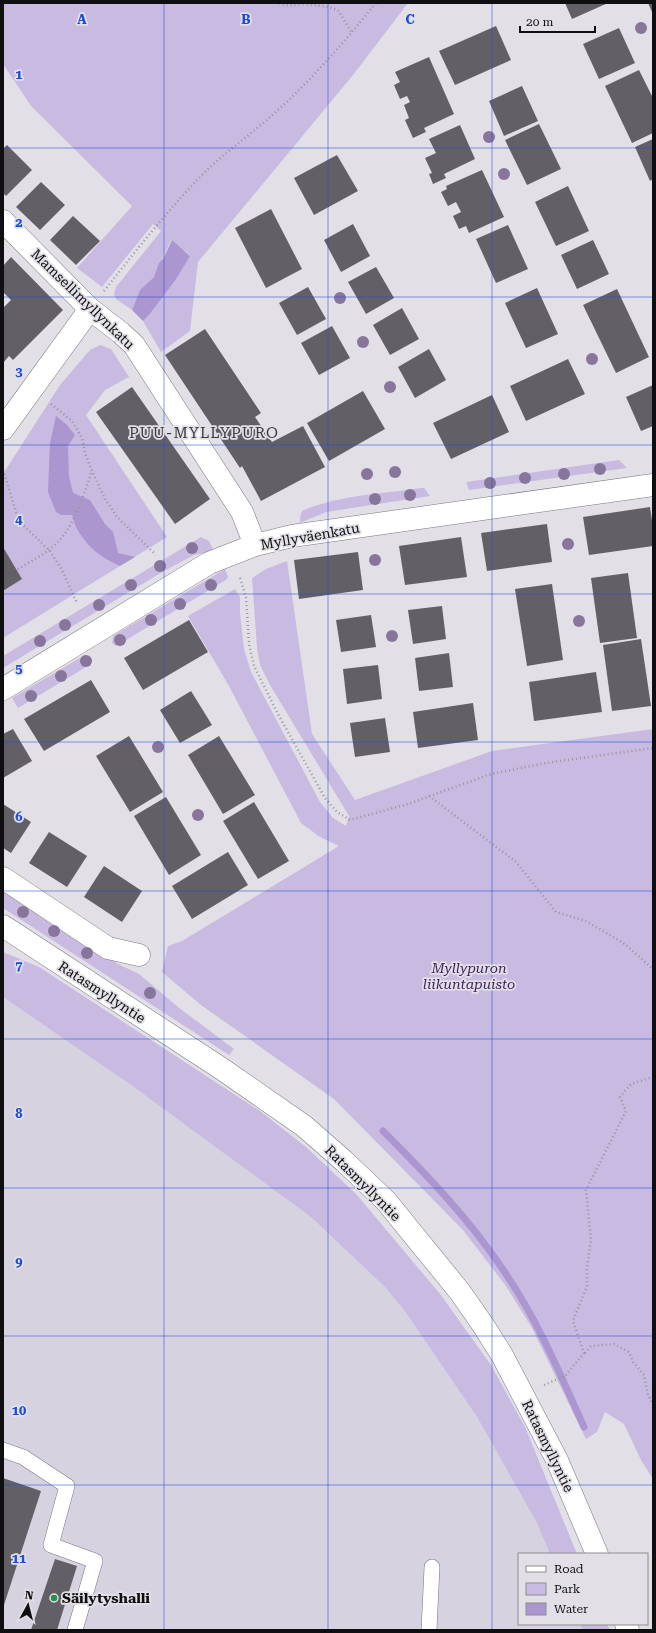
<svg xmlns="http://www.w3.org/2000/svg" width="656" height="1633" font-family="'Roboto Serif',serif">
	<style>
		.built { fill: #d7d2e0 }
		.green { fill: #c8bae1 }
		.water { fill: #ab96cf }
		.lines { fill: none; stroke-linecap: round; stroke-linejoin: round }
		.stream { stroke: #ab96cf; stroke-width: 7 }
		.building { fill: #626066 }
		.lane-casing { stroke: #79777d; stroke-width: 16 }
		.street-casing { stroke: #79777d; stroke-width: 23 }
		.secondary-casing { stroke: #79777d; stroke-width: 23 }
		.path { stroke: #97969a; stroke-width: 2.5; stroke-dasharray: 1 3; stroke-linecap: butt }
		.lane { stroke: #fff; stroke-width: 15 }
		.street { stroke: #fff; stroke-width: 22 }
		.secondary { stroke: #fff; stroke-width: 22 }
		.tree { fill: #87759c }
		.grid { fill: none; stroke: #1d4ed8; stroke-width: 1; stroke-opacity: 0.55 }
		.poi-dot { fill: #1f924c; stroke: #e2e0e6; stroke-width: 1.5 }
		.labels { text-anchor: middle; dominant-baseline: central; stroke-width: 3.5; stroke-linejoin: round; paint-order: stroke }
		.street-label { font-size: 14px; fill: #0f0e10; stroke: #e2e0e6 }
		.park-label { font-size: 14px; font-style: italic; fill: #3c1d60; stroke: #e2e0e6 }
		.poi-label { font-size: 14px; font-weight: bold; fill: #0f0e10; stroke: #e2e0e6; text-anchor: start }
		.neighbourhood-label { font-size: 15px; letter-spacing: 1px; fill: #3c3a40; stroke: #e2e0e6 }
		.grid-label { font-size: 13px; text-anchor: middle; font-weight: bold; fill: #1d4ed8; stroke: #e2e0e6; stroke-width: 3.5; stroke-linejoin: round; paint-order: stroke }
	</style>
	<rect width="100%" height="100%" fill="#e2e0e6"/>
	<path class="built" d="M3,997L131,1085L311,1217L385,1287L407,1314L477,1417L537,1523L550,1554H519V1624H580L583,1630H3Z"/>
	<g class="green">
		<path d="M3,3H408L353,75L198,262L190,331L161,352L143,321L149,315L190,255L171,240L154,277L140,290L132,310L116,299L114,294L116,287L161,231L153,224L102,287L77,268L132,206L31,106L3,64Z"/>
		<path d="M100,345L111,349L129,377L105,390L86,415L167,537L3,638V591L22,579L3,547V474L60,385L90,350Z"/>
		<path d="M619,460L627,468L469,490L466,482Z"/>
		<path d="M421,488H424L430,496L326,512L300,523V517L302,511C338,495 382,494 421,488Z"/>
		<path d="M201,537L209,541L214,551L194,555L164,571L3,668V656Z"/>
		<path d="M287,561L312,734L355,800L492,751L653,729V1479L641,1460L624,1424L605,1412L597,1432L586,1439L532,1328L506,1286L463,1230L334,1099L201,1005L162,972L168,946L182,941L339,846L320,837L301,823L229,686L188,616L235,589L240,597V613L244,649L251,672L320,802L333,818L346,826L349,816L270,685L260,665L257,648L252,578L266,569Z"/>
		<path d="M225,569L228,577L226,580L116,646L112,643L113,636Z"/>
		<path d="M85,655L91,664L18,708L12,698Z"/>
		<path d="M3,888L118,964L139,974L178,1007L234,1049L229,1055L3,908Z"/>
		<path d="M3,952L39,967L260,1111L306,1147L357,1195L440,1294L491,1365L525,1427L577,1554H550L537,1523L477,1417L407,1314L385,1287L311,1217L131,1085L3,997Z"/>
		<path d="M580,1624H607L610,1630H583Z"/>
	</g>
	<g class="water">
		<path d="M172,240L190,256L176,279L149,315L143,321L132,310L140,290L154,277L159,263L163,259Z"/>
		<path d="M56,416L67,425L75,435L68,446L69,477L73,493L90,500L105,524L113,532L118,553L135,557L120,566C100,557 87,547 76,527C74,523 74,519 72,515H61L56,512L48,492L50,443Z"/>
	</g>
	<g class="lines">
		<path class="stream" d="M383,1131C427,1175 470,1220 504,1271C537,1319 560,1374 584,1427"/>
	</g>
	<g class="building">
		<path d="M565,3H608L572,19Z"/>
		<path d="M648,3H653V14Z"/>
		<path d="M496,26L511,60L455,85L439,51Z"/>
		<path d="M619,28L635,63L599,79L583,44Z"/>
		<path d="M429,57L454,114L424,128L426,132L413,138L405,120L409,118L404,105L410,102L407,96L400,99L394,85L400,82L395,72Z"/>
		<path d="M639,70L653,98V133L632,143L605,86Z"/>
		<path d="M522,86L538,121L504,136L489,101Z"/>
		<path d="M539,124L561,169L527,185L505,140Z"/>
		<path d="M460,125L475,159L444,174L446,178L433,184L429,174L432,173L425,158L436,153L429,139Z"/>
		<path d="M653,139V179L650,181L635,147Z"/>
		<path d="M7,145L32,170L6,196L3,193V149Z"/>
		<path d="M337,155L358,191L314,215L294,178Z"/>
		<path d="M482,170L504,217L469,233L466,226L459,229L453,216L461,212L456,202L448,206L441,192L447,189L446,186Z"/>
		<path d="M41,182L65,205L40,230L16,207Z"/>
		<path d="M568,186L589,231L556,246L535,202Z"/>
		<path d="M271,209L302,269L266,288L235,228Z"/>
		<path d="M73,216L100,241L76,265L50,240Z"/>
		<path d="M353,224L370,256L341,272L324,240Z"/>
		<path d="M508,225L528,269L496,283L476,239Z"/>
		<path d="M593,240L609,274L577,289L561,255Z"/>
		<path d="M11,257L63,310L13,360L9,356L3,363V308L11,300L3,292V266Z"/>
		<path d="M376,267L394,298L366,314L348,282Z"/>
		<path d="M308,287L326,319L297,335L279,303Z"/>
		<path d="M537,288L558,334L526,348L505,303Z"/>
		<path d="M617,289L649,357L616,373L583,305Z"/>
		<path d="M402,308L419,339L390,355L373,325Z"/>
		<path d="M332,326L350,358L319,375L301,343Z"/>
		<path d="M205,329L261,413L255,417L272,442L303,426L325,467L261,501L242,466L240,468L165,355Z"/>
		<path d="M429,349L446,380L415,398L398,367Z"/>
		<path d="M568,359L585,394L526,421L510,386Z"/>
		<path d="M653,385V426L641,431L626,397Z"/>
		<path d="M132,387L210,499L175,524L96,412Z"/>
		<path d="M363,391L385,429L329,461L307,423Z"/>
		<path d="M492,395L509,432L451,459L433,423Z"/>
		<path d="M650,507L653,527V546L589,555L583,517Z"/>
		<path d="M547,524L552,562L487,571L481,533Z"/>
		<path d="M461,537L467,577L405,585L399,546Z"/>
		<path d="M3,547L22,579L3,591Z"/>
		<path d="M358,552L363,590L299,599L294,560Z"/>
		<path d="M628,573L637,638L600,643L591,578Z"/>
		<path d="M552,584L563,660L527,666L515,589Z"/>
		<path d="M442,606L446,639L413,644L408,610Z"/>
		<path d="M371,615L376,647L341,652L336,620Z"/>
		<path d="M189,620L208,652L143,690L124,658Z"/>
		<path d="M641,639L651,706L612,711L603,645Z"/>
		<path d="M449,653L453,687L419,691L415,658Z"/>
		<path d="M378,665L382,699L347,704L343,669Z"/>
		<path d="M596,672L602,712L534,721L529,682Z"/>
		<path d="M91,680L110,712L44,751L24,719Z"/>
		<path d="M191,691L212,725L180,743L160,710Z"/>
		<path d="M473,703L478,740L418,748L413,712Z"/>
		<path d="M385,718L390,752L355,757L350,723Z"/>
		<path d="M13,729L32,761L3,778V734Z"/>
		<path d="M129,736L163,792L130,812L96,756Z"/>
		<path d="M219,736L255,795L223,814L188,755Z"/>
		<path d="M166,797L201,855L169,875L134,816Z"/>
		<path d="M254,802L289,861L258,879L223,821Z"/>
		<path d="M3,804L31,822L11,853L3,848Z"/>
		<path d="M49,832L87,856L67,887L29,863Z"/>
		<path d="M228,852L248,885L192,919L172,886Z"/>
		<path d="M104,866L142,891L122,922L84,897Z"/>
		<path d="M3,1478L41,1491L3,1608Z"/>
		<path d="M55,1559L77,1566L57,1630H31Z"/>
	</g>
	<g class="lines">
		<defs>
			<g id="lane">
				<path d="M3,1450L23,1457L67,1486L51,1545L95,1561L75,1630"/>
				<path d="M429,1630L432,1567"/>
			</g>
			<g id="street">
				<path d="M3,221L90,309L121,333L134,345L242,512L255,545"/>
				<path d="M3,429L90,309"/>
				<path d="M3,689L209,563L255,545L292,536L653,485"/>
				<path d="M3,878L108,948L139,955"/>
			</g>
			<g id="secondary">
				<path d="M3,926L222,1069L304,1126L344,1161L386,1201L460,1292L483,1325L502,1355L557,1460L597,1554"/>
				<path d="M626,1624L628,1630"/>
			</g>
		</defs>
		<use href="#lane" class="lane-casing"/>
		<use href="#street" class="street-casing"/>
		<use href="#secondary" class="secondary-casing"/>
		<g class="path">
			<path d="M279,3C288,7 294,4 303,4C316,5 326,6 338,10L352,33"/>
			<path d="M104,291C134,253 164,215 197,180C222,154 252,134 278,110C314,77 345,41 376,3"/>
			<path d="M51,404L72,421L82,438L85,453L92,471L105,499L117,517L156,555"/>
			<path d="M3,470L16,512L23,525L49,550L61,568L77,603"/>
			<path d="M18,569C33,560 52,551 63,536C77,518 84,493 92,471"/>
			<path d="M240,578L246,597L249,644L254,666L279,716L325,798L337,812L350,820L408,804L491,774L546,763L653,748"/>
			<path d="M429,796L516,862L556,912L586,921L625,944L653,969"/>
			<path d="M585,1353L591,1346L614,1344L629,1352L633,1362L644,1375L648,1395L653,1404"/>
			<path d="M544,1385L565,1376L584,1353L573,1321L587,1286V1268L591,1240L586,1190L626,1111L620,1097L631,1084L653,1077"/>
		</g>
		<use href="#lane" class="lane"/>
		<use href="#street" class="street"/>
		<use href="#secondary" class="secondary"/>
	</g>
	<g class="tree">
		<circle cx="641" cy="28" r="6"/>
		<circle cx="489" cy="137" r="6"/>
		<circle cx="504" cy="174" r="6"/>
		<circle cx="340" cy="298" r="6"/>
		<circle cx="363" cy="342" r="6"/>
		<circle cx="592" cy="359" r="6"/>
		<circle cx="390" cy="387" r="6"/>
		<circle cx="600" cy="469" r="6"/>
		<circle cx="395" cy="472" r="6"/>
		<circle cx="367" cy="474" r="6"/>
		<circle cx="564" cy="474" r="6"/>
		<circle cx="525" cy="478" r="6"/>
		<circle cx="490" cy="483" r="6"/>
		<circle cx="410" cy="495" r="6"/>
		<circle cx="375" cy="499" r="6"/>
		<circle cx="568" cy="544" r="6"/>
		<circle cx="192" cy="548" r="6"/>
		<circle cx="375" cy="560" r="6"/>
		<circle cx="160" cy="566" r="6"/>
		<circle cx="131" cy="585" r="6"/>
		<circle cx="211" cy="585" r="6"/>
		<circle cx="180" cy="604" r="6"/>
		<circle cx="99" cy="605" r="6"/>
		<circle cx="151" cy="620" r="6"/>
		<circle cx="579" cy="621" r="6"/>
		<circle cx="65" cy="625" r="6"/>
		<circle cx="392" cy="636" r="6"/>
		<circle cx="120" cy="640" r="6"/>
		<circle cx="40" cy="641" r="6"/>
		<circle cx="86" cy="661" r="6"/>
		<circle cx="61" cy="676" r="6"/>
		<circle cx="31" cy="696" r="6"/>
		<circle cx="158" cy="747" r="6"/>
		<circle cx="198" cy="815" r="6"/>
		<circle cx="23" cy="912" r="6"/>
		<circle cx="54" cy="931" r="6"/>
		<circle cx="87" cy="953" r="6"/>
		<circle cx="150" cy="993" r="6"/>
	</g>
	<path class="grid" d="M164,3V1630M328,3V1630M492,3V1630M3,148H653M3,297H653M3,445H653M3,594H653M3,742H653M3,891H653M3,1039H653M3,1188H653M3,1336H653M3,1485H653"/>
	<circle class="poi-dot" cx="54" cy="1598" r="4"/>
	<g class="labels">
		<g class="street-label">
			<text transform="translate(83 299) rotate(44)">Mamsellimyllynkatu</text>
			<text transform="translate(310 536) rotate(-10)">Myllyväenkatu</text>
			<text transform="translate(102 992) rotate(33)">Ratasmyllyntie</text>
			<text transform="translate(363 1183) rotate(45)">Ratasmyllyntie</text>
			<text transform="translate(548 1446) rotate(64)">Ratasmyllyntie</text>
		</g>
		<g class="park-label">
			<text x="469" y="968">Myllypuron<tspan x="469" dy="16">liikuntapuisto</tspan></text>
		</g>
		<g class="poi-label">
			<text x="62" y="1598">Säilytyshalli</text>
		</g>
		<g class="neighbourhood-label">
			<text x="204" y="433">PUU-MYLLYPURO</text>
		</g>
	</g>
	<g class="grid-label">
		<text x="82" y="24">A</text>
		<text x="246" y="24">B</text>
		<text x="410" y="24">C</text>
		<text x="19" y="79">1</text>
		<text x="19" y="227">2</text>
		<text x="19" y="376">3</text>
		<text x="19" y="524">4</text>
		<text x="19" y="673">5</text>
		<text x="19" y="821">6</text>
		<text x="19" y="970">7</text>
		<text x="19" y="1118">8</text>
		<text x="19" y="1266">9</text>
		<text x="19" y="1415">10</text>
		<text x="19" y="1563">11</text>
	</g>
	<rect width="656" height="1633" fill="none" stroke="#0f0e10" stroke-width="8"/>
	<rect x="518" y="1553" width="130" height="72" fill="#e2e0e6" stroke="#8e8c90"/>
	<rect x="526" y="1566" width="20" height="6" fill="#ffffff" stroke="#8e8c90"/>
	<text x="554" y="1573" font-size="12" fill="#0f0e10">Road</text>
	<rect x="526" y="1583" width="20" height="12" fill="#c8bae1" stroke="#8e8c90"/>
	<text x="554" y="1593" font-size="12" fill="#0f0e10">Park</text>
	<rect x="526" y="1603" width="20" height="12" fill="#ab96cf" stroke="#8e8c90"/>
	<text x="554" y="1613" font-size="12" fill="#0f0e10">Water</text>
	<g transform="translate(28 1605) rotate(7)" stroke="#e2e0e6" stroke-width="3" paint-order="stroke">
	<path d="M0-3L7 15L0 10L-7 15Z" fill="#0f0e10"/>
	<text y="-6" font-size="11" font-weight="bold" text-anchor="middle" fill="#0f0e10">N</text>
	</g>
	<path d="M520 26v6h75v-6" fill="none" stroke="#0f0e10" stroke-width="2"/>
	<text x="526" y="26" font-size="12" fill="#0f0e10" stroke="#e2e0e6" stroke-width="3" paint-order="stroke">20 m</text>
</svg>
